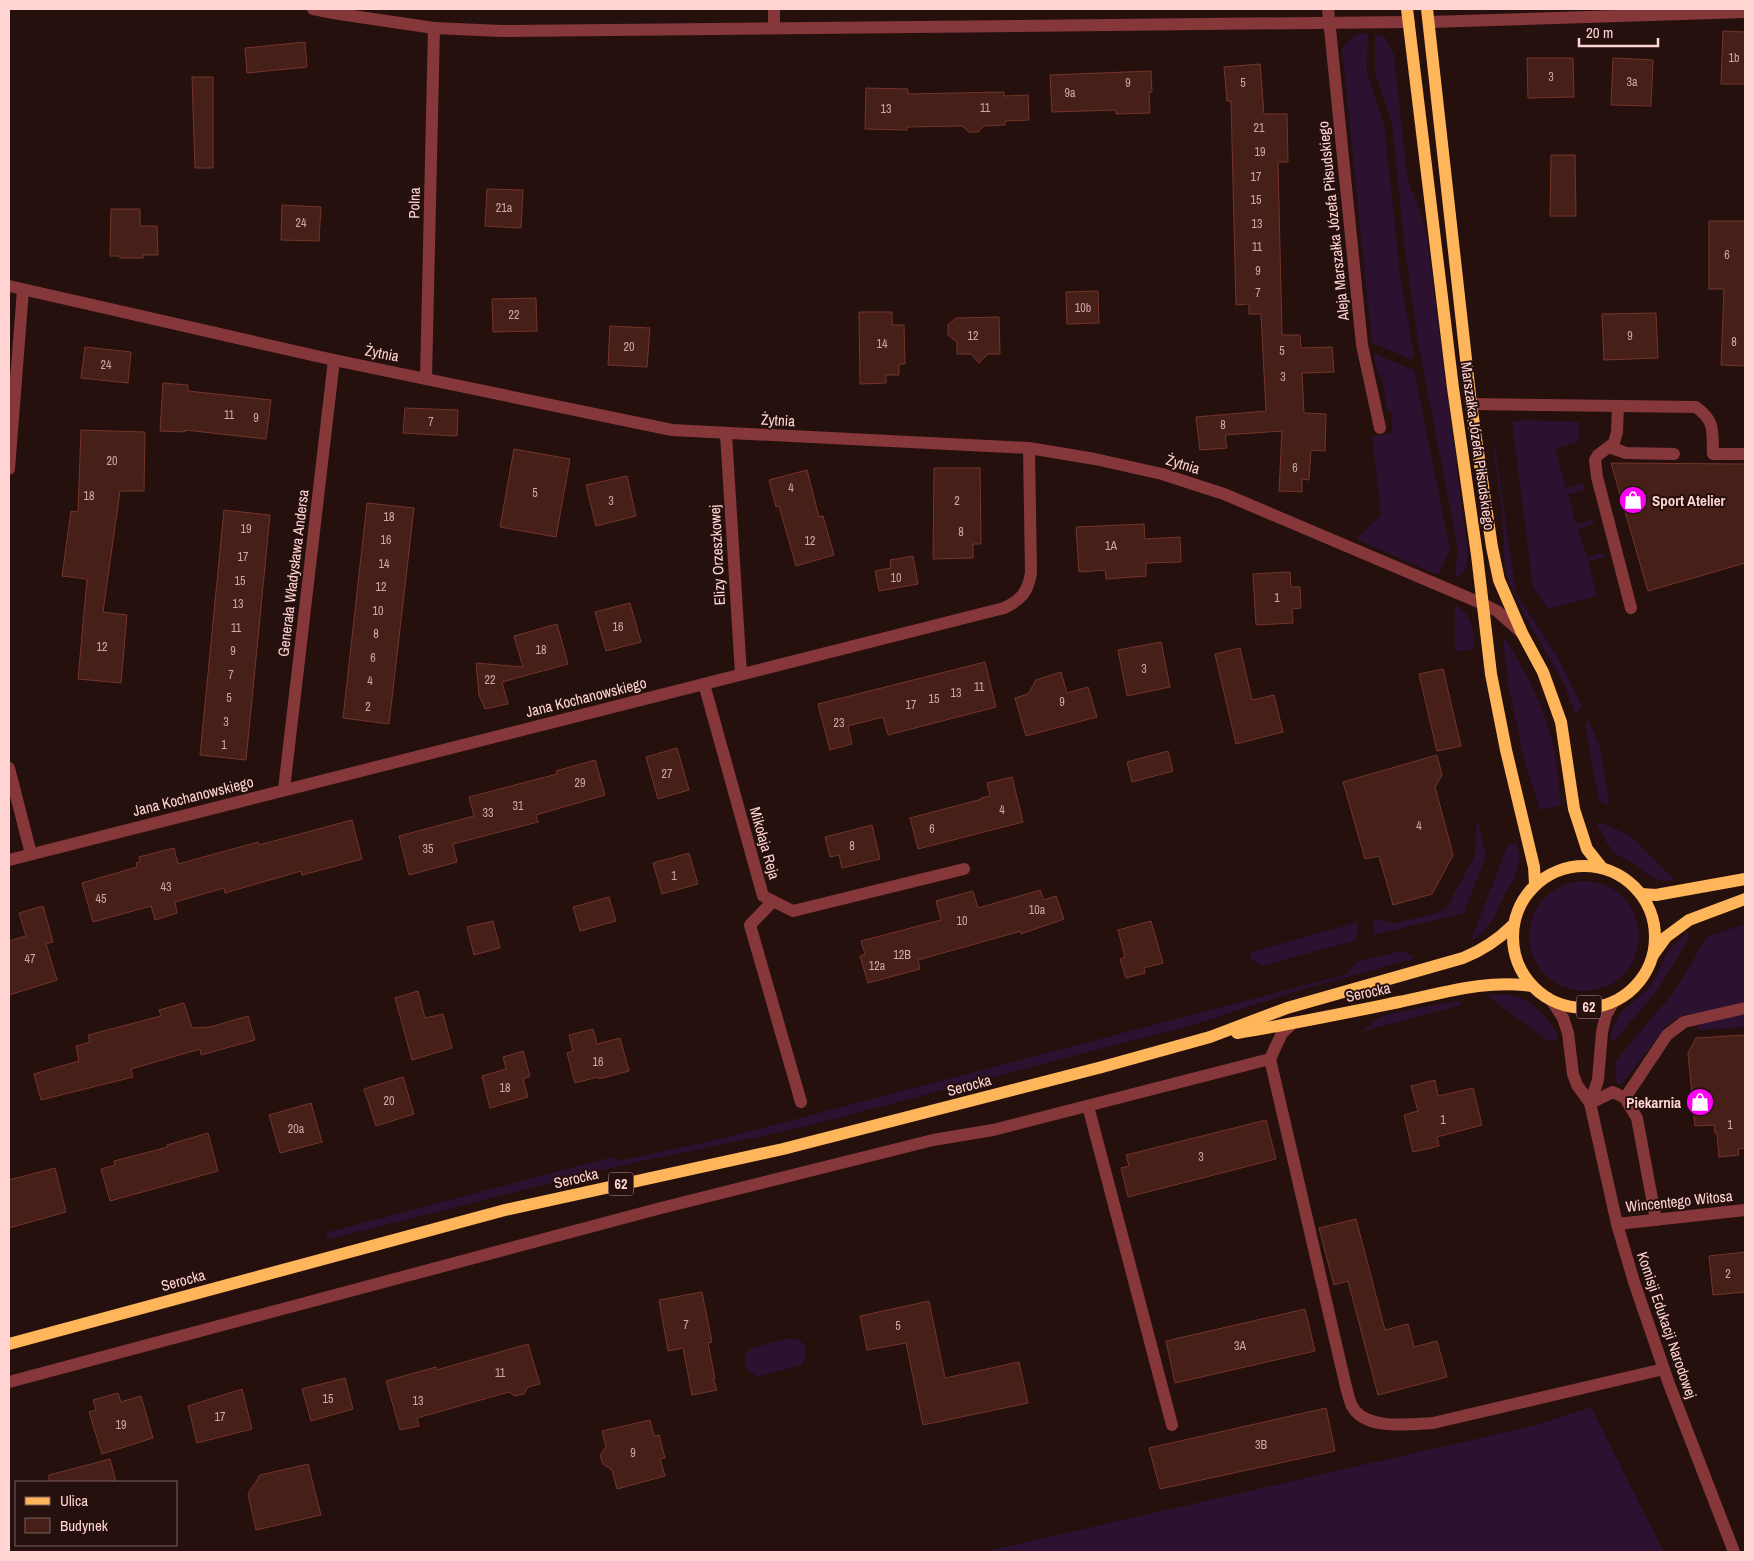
<svg xmlns="http://www.w3.org/2000/svg" width="1754" height="1561" font-family="'Archivo Narrow',sans-serif">
	<style>
		.grass { fill: #2c1130 }
		.building { fill: #471f19; stroke: #74342a }
		.lines { fill: none; stroke-linecap: round; stroke-linejoin: round }
		.minor { stroke: #86373a; stroke-width: 12 }
		.major { stroke: #ffb559; stroke-width: 12 }
		.labels { text-anchor: middle; dominant-baseline: central; stroke-width: 4; stroke-linejoin: round; paint-order: stroke }
		.number-label { font-size: 12px; fill: #d1a7a4 }
		.shield { fill: #25100e; stroke: #be9997; stroke-width: 1 }
		.shield-label { font-size: 14px; font-weight: bold; fill: #ffd4d2 }
		.street-label { font-size: 15px; fill: #ffd4d2; stroke: #25100e }
		.poi-label { font-size: 15px; font-weight: bold; fill: #ffd4d2; stroke: #25100e; text-anchor: start }
	</style>
	<rect width="100%" height="100%" fill="#25100e"/>
	<g class="grass">
		<path d="M1359,33L1368,34L1367,72L1384,124L1400,274L1414,355L1411,359L1372,343L1342,49L1353,36Z"/>
		<path d="M1375,34L1385,37L1394,55L1407,176L1426,230L1467,547V567L1459,576H1455L1458,549L1419,348L1405,250L1392,124L1375,72Z"/>
		<path d="M1373,353L1414,370L1450,550L1438,575L1356,539L1381,515L1372,437L1392,433L1391,412H1387L1383,381L1377,370Z"/>
		<path d="M1526,420L1579,422V441L1555,449L1566,488L1583,483L1585,490L1568,495L1576,524L1593,520L1594,524L1578,529L1587,557L1602,553L1605,557L1588,562L1597,596L1548,609L1533,588L1512,422Z"/>
		<path d="M1494,439L1516,594L1556,654L1582,706L1575,715L1565,686L1524,615L1508,580L1505,568L1502,508L1494,455Z"/>
		<path d="M1455,604C1474,618 1473,627 1474,649L1455,652Z"/>
		<path d="M1506,639C1524,671 1542,701 1551,737C1557,759 1558,783 1561,805L1540,810L1524,759L1509,689L1503,640Z"/>
		<path d="M1588,720L1600,747L1609,801L1607,805L1599,801L1585,725Z"/>
		<path d="M1478,821L1486,855L1464,913L1374,935L1373,918L1395,923L1438,913L1447,907L1474,857C1478,844 1473,835 1478,821Z"/>
		<path d="M1602,823L1632,837L1675,880C1655,884 1648,874 1633,863C1628,860 1622,858 1616,854C1608,847 1602,834 1597,824Z"/>
		<path d="M1517,843C1519,853 1520,864 1516,874C1514,882 1508,888 1505,894C1496,912 1490,932 1471,940L1507,847L1511,844Z"/>
		<circle cx="1584" cy="936" r="55"/>
		<path d="M1357,922C1360,929 1358,935 1354,941L1261,966L1251,959L1249,953Z"/>
		<path d="M1745,924V1027L1698,1030L1694,1013L1675,1019L1666,1026L1629,1075L1622,1083L1617,1085L1615,1062L1673,993L1707,937Z"/>
		<path d="M1688,931L1689,938L1657,991L1616,1039L1614,1041L1610,1040L1611,1033L1619,1014L1647,990L1658,973L1668,951Z"/>
		<path d="M1397,952H1404L1413,956L1412,959L1304,989L1196,1024L814,1124L767,1135L614,1167L326,1240L328,1232L612,1157L618,1161L720,1139L1347,974L1356,962Z"/>
		<path d="M1504,994C1510,995 1517,996 1523,999C1535,1004 1557,1027 1558,1040L1548,1041L1486,995Z"/>
		<path d="M1460,1000L1461,1005L1361,1032L1377,1019L1388,1014Z"/>
		<path d="M790,1338L799,1340L805,1345L806,1356L802,1365L757,1377L748,1370L745,1362L746,1354L752,1348Z"/>
		<path d="M1591,1407L1664,1552H983L1532,1426Z"/>
	</g>
	<g class="building">
		<path d="M1723,31L1745,32V84H1721Z"/>
		<path d="M305,42L307,67L247,73L245,48Z"/>
		<path d="M1527,58H1573L1574,97L1528,98Z"/>
		<path d="M1613,58L1653,60L1651,106L1611,105Z"/>
		<path d="M1260,64L1264,114H1287L1288,162H1278L1282,335H1300L1301,348L1332,347L1334,372L1302,373L1304,413L1326,414L1325,451L1311,450L1309,480L1302,479V492L1279,491L1282,431L1225,435L1227,448L1200,450L1196,417L1266,411L1261,314H1249V304L1236,305L1231,101H1227L1224,67Z"/>
		<path d="M1151,71L1152,92H1149L1150,113L1116,114V110L1052,112L1050,75Z"/>
		<path d="M192,77H213V168H195Z"/>
		<path d="M866,88L908,89V94L1004,92V96L1028,95L1029,120L1005,121V125L984,126L978,132H969L962,126L907,127V130L865,129Z"/>
		<path d="M1551,155H1575L1576,216H1550Z"/>
		<path d="M487,189L523,190L521,228L485,226Z"/>
		<path d="M282,205L321,207L319,241L281,240Z"/>
		<path d="M111,209H140V226H157L158,255H143V258H120V256H110Z"/>
		<path d="M1709,221H1745V366L1721,365L1724,289H1709Z"/>
		<path d="M1098,291L1099,323L1067,324L1066,292Z"/>
		<path d="M536,298L537,331L493,332L492,299Z"/>
		<path d="M859,312H892V325H904L905,364H899V375H886V383L860,384Z"/>
		<path d="M1656,313L1658,358L1604,360L1602,314Z"/>
		<path d="M999,317L1000,354H988L979,363L971,354H957V342L948,335V325L956,318Z"/>
		<path d="M610,326L650,328L647,367L608,365Z"/>
		<path d="M85,347L131,352L128,383L81,378Z"/>
		<path d="M163,383L188,385V391L271,400L266,439L185,430V432L160,431Z"/>
		<path d="M405,408L458,410L457,436L403,433Z"/>
		<path d="M81,430L145,432L144,491H120L103,612L127,615L121,683L78,679L87,579L62,576L71,511L78,512Z"/>
		<path d="M514,449L570,459L556,537L500,527Z"/>
		<path d="M1611,463L1745,464V563L1648,591Z"/>
		<path d="M934,468H980L981,544H973V558L933,559Z"/>
		<path d="M807,470L819,517L823,516L834,555L796,566L779,506L776,507L769,480Z"/>
		<path d="M627,476L636,516L596,526L586,485Z"/>
		<path d="M367,503L414,508L389,724L343,718Z"/>
		<path d="M224,510L270,515L246,760L200,755Z"/>
		<path d="M1144,524L1145,539L1180,537L1181,562L1146,563V576L1106,579L1105,570L1079,572L1076,527Z"/>
		<path d="M913,556L918,584L879,591L875,571L891,568L890,560Z"/>
		<path d="M1290,572L1291,587H1300L1301,608L1292,609L1293,623L1256,625L1253,574Z"/>
		<path d="M630,603L641,642L606,651L595,612Z"/>
		<path d="M557,624L568,664L502,682L508,704L485,709L479,695L476,663L523,667L514,636Z"/>
		<path d="M1161,642L1170,687L1127,696L1118,650Z"/>
		<path d="M1240,648L1252,700L1274,695L1283,732L1236,744L1215,654Z"/>
		<path d="M985,662L996,707L888,735L883,717L848,726L852,744L830,750L818,704Z"/>
		<path d="M1443,669L1461,746L1437,751L1419,674Z"/>
		<path d="M1061,672L1067,693L1088,687L1097,717L1026,736L1015,698L1028,694L1036,680Z"/>
		<path d="M677,748L689,790L658,799L646,757Z"/>
		<path d="M1168,751L1173,771L1132,782L1127,762Z"/>
		<path d="M1437,755L1442,775L1435,787L1453,855L1432,894L1393,905L1379,856L1365,859L1343,782Z"/>
		<path d="M595,760L605,795L536,815L538,822L453,844L457,862L409,875L399,836L474,816L469,797L557,774L556,771Z"/>
		<path d="M1012,777L1023,822L918,849L910,818L982,799L981,798L990,796L987,783Z"/>
		<path d="M352,820L362,859L302,875L301,871L225,893L224,888L175,902L177,913L155,920L151,906L93,922L82,883L137,867L136,863L140,862L139,857L174,848L178,864L258,842L259,845Z"/>
		<path d="M872,825L880,859L842,868L839,855L830,857L825,837Z"/>
		<path d="M689,853L698,884L662,894L653,863Z"/>
		<path d="M1040,890L1044,900L1056,896L1064,919L1021,934V931L918,960L920,969L868,983L860,956L865,954L861,941L941,920L936,901L973,891L978,908Z"/>
		<path d="M609,897L616,921L580,931L573,907Z"/>
		<path d="M43,906L53,942L46,944L57,980L9,995V941L26,936L19,913Z"/>
		<path d="M493,921L500,948L474,955L467,927Z"/>
		<path d="M1151,921L1163,963L1144,968L1145,973L1126,978L1120,959L1125,957L1118,930Z"/>
		<path d="M418,991L425,1018L443,1014L452,1048L412,1060L395,998Z"/>
		<path d="M184,1003L192,1028L210,1027L248,1016L255,1040L201,1055L200,1049L131,1069L133,1077L41,1100L34,1074L79,1061L76,1046L90,1042L88,1035L161,1016L159,1010Z"/>
		<path d="M593,1029L597,1044L620,1038L629,1071L599,1079L598,1077L575,1083L567,1053L573,1051L569,1035Z"/>
		<path d="M1745,1035V1148L1738,1149L1739,1155L1719,1157L1717,1133H1715L1714,1125L1695,1126L1688,1053L1696,1038Z"/>
		<path d="M523,1051L530,1076L523,1079L528,1097L490,1108L482,1076L506,1069L503,1057Z"/>
		<path d="M403,1077L414,1114L376,1126L364,1089Z"/>
		<path d="M1435,1080L1438,1096L1473,1088L1482,1125L1437,1137L1439,1146L1413,1152L1404,1115L1418,1111L1411,1086Z"/>
		<path d="M311,1103L322,1142L280,1153L269,1115Z"/>
		<path d="M1266,1120L1276,1159L1128,1197L1121,1168L1129,1166L1126,1155Z"/>
		<path d="M208,1133L218,1171L110,1201L101,1169L115,1165L114,1161L168,1147L167,1145Z"/>
		<path d="M55,1168L66,1212L9,1228V1180Z"/>
		<path d="M1356,1219L1385,1330L1408,1324L1414,1347L1437,1341L1447,1377L1378,1395L1348,1281L1334,1285L1319,1228Z"/>
		<path d="M1745,1252V1292L1713,1295L1709,1256Z"/>
		<path d="M702,1292L712,1342L708,1343L715,1379H713L717,1390L692,1395L683,1348L668,1351L659,1300Z"/>
		<path d="M929,1301L945,1378L1019,1362L1028,1403L923,1425L906,1343L867,1350L860,1316Z"/>
		<path d="M1305,1309L1315,1351L1175,1383L1166,1341Z"/>
		<path d="M528,1344L540,1384L528,1387L524,1394L515,1396L509,1392L417,1418L419,1426L400,1430L386,1381L436,1367V1370Z"/>
		<path d="M345,1378L353,1409L311,1421L302,1389Z"/>
		<path d="M242,1389L252,1429L197,1443L188,1406Z"/>
		<path d="M118,1393L121,1402L141,1396L153,1438L102,1454L89,1412L96,1410L93,1400Z"/>
		<path d="M1326,1408L1335,1451L1160,1489L1149,1448Z"/>
		<path d="M650,1420L654,1436L659,1435L665,1458L660,1459L665,1476L617,1489L612,1470L603,1464L600,1455L606,1447L602,1431Z"/>
		<path d="M110,1459L116,1482H49V1475Z"/>
		<path d="M308,1464L321,1515L256,1530L248,1494L260,1475Z"/>
	</g>
	<g class="lines">
		<g class="minor">
			<path d="M313,9L339,14L434,28L502,31L1409,22"/>
			<path d="M774,9V28"/>
			<path d="M1328,9L1362,345L1380,428"/>
			<path d="M1429,22L1745,12"/>
			<path d="M9,286L334,360L672,430L1029,448L1095,459L1162,474L1224,494L1483,604L1497,611L1522,633"/>
			<path d="M426,378L434,28"/>
			<path d="M1471,404L1696,407C1716,422 1712,431 1713,454H1745"/>
			<path d="M1618,406L1617,432L1614,443L1598,455L1595,460L1597,477L1631,608"/>
			<path d="M726,434L741,674"/>
			<path d="M1609,447L1626,453L1674,454"/>
			<path d="M9,469L23,290"/>
			<path d="M704,684L763,896L793,911L964,869"/>
			<path d="M9,768L31,854"/>
			<path d="M284,789L334,360"/>
			<path d="M9,860L1004,608C1021,600 1028,592 1031,573L1029,448"/>
			<path d="M773,901L750,925L801,1102"/>
			<path d="M1552,1001L1563,1018L1568,1033L1573,1074L1577,1085L1590,1103L1617,1224L1634,1282L1669,1384L1734,1552"/>
			<path d="M1292,1024L1282,1033L1270,1059L1346,1387C1348,1393 1349,1400 1352,1406C1365,1431 1411,1424 1433,1423L1664,1369"/>
			<path d="M1625,1098L1667,1035L1684,1022L1745,1008"/>
			<path d="M1590,1103L1613,1092L1625,1098L1637,1118L1656,1220"/>
			<path d="M1590,1103L1598,1080L1602,1032L1606,1015L1614,1001"/>
			<path d="M1088,1106L1172,1425"/>
			<path d="M1617,1224L1745,1210"/>
			<path d="M9,1382L661,1208L933,1140L993,1130L1270,1059"/>
		</g>
		<g class="major">
			<path d="M1407,9L1453,388L1477,555L1491,674L1506,750L1534,867L1535,884"/>
			<path d="M1427,9L1471,404L1492,547L1499,580L1522,633L1543,672L1561,722L1574,809L1587,849L1602,868"/>
			<circle cx="1584" cy="937" r="71"/>
			<path d="M1641,894L1656,895L1745,879"/>
			<path d="M1653,955L1666,937L1689,920L1745,899"/>
			<path d="M1237,1033C1292,1024 1345,1013 1399,1002C1443,993 1487,979 1532,986"/>
			<path d="M9,1344L505,1210L783,1149L1102,1067L1210,1037L1287,1008L1463,958C1483,950 1498,940 1513,925"/>
		</g>
	</g>
	<defs>
		<symbol id="shop-disc" viewBox="-11 -11 22 22"><circle r="9.5" fill="#fd00f6" stroke="#25100e"/><path d="M-5-2.5h2.3a2.7 3.5 0 0 1 5.4 0H5L5.5 6h-11ZM-1.5-2.5h3a1.5 2.3 0 0 0-3 0Z" fill="#fff"/></symbol>
	</defs>
	<g fill-rule="evenodd">
		<use href="#shop-disc" x="1617" y="484" width="32" height="32"/>
		<use href="#shop-disc" x="1684" y="1086" width="32" height="32"/>
	</g>
	<g class="labels">
		<g class="number-label">
			<text x="1734" y="58">1b</text>
			<text x="1551" y="77">3</text>
			<text x="1632" y="82">3a</text>
			<text x="1128" y="83">9</text>
			<text x="1243" y="83">5</text>
			<text x="1070" y="93">9a</text>
			<text x="985" y="108">11</text>
			<text x="886" y="109">13</text>
			<text x="1259" y="128">21</text>
			<text x="1260" y="152">19</text>
			<text x="1256" y="177">17</text>
			<text x="1256" y="200">15</text>
			<text x="504" y="208">21a</text>
			<text x="301" y="223">24</text>
			<text x="1257" y="224">13</text>
			<text x="1257" y="247">11</text>
			<text x="1727" y="255">6</text>
			<text x="1258" y="271">9</text>
			<text x="1258" y="293">7</text>
			<text x="1083" y="308">10b</text>
			<text x="514" y="315">22</text>
			<text x="973" y="336">12</text>
			<text x="1630" y="336">9</text>
			<text x="1734" y="342">8</text>
			<text x="882" y="344">14</text>
			<text x="629" y="347">20</text>
			<text x="1282" y="351">5</text>
			<text x="106" y="365">24</text>
			<text x="1283" y="377">3</text>
			<text x="229" y="415">11</text>
			<text x="256" y="418">9</text>
			<text x="431" y="422">7</text>
			<text x="1223" y="425">8</text>
			<text x="112" y="461">20</text>
			<text x="1295" y="468">6</text>
			<text x="791" y="488">4</text>
			<text x="535" y="493">5</text>
			<text x="89" y="496">18</text>
			<text x="611" y="501">3</text>
			<text x="957" y="501">2</text>
			<text x="389" y="517">18</text>
			<text x="246" y="529">19</text>
			<text x="961" y="532">8</text>
			<text x="386" y="540">16</text>
			<text x="810" y="541">12</text>
			<text x="1111" y="546">1A</text>
			<text x="243" y="557">17</text>
			<text x="384" y="564">14</text>
			<text x="896" y="578">10</text>
			<text x="240" y="581">15</text>
			<text x="381" y="587">12</text>
			<text x="1277" y="598">1</text>
			<text x="238" y="604">13</text>
			<text x="378" y="611">10</text>
			<text x="618" y="627">16</text>
			<text x="236" y="628">11</text>
			<text x="376" y="634">8</text>
			<text x="102" y="647">12</text>
			<text x="541" y="650">18</text>
			<text x="233" y="651">9</text>
			<text x="373" y="658">6</text>
			<text x="1144" y="669">3</text>
			<text x="231" y="675">7</text>
			<text x="490" y="680">22</text>
			<text x="370" y="681">4</text>
			<text x="979" y="687">11</text>
			<text x="956" y="693">13</text>
			<text x="229" y="698">5</text>
			<text x="934" y="699">15</text>
			<text x="1062" y="702">9</text>
			<text x="911" y="705">17</text>
			<text x="368" y="707">2</text>
			<text x="226" y="722">3</text>
			<text x="839" y="723">23</text>
			<text x="224" y="745">1</text>
			<text x="667" y="774">27</text>
			<text x="580" y="783">29</text>
			<text x="518" y="806">31</text>
			<text x="1002" y="810">4</text>
			<text x="488" y="813">33</text>
			<text x="1419" y="826">4</text>
			<text x="932" y="829">6</text>
			<text x="852" y="846">8</text>
			<text x="428" y="849">35</text>
			<text x="674" y="876">1</text>
			<text x="166" y="887">43</text>
			<text x="101" y="899">45</text>
			<text x="1037" y="910">10a</text>
			<text x="962" y="921">10</text>
			<text x="902" y="955">12B</text>
			<text x="30" y="959">47</text>
			<text x="877" y="966">12a</text>
			<text x="598" y="1062">16</text>
			<text x="505" y="1088">18</text>
			<text x="389" y="1101">20</text>
			<text x="1443" y="1120">1</text>
			<text x="1730" y="1125">1</text>
			<text x="296" y="1129">20a</text>
			<text x="1201" y="1157">3</text>
			<text x="1728" y="1274">2</text>
			<text x="686" y="1325">7</text>
			<text x="898" y="1326">5</text>
			<text x="1240" y="1346">3A</text>
			<text x="500" y="1373">11</text>
			<text x="328" y="1399">15</text>
			<text x="418" y="1401">13</text>
			<text x="220" y="1417">17</text>
			<text x="121" y="1425">19</text>
			<text x="1261" y="1445">3B</text>
			<text x="633" y="1453">9</text>
		</g>
		<g class="shield">
			<rect x="1576.5" y="995.5" width="25" height="23" rx="4"/>
			<rect x="608.5" y="1172.5" width="25" height="23" rx="4"/>
		</g>
		<g class="shield-label">
			<text x="1589" y="1007">62</text>
			<text x="621" y="1184">62</text>
		</g>
		<g class="street-label">
			<text transform="translate(414 203) rotate(-89)">Polna</text>
			<text transform="translate(1333 221) rotate(-96)">Aleja Marszałka Józefa Piłsudskiego</text>
			<text transform="translate(382 353) rotate(11)">Żytnia</text>
			<text transform="translate(778 420) rotate(3)">Żytnia</text>
			<text transform="translate(1478 446) rotate(82)">Marszałka Józefa Piłsudskiego</text>
			<text transform="translate(1183 464) rotate(17)">Żytnia</text>
			<text transform="translate(717 555) rotate(-93)">Elizy Orzeszkowej</text>
			<text transform="translate(293 573) rotate(-83)">Generała Władysława Andersa</text>
			<text transform="translate(586 697) rotate(-14)">Jana Kochanowskiego</text>
			<text transform="translate(193 796) rotate(-14)">Jana Kochanowskiego</text>
			<text transform="translate(765 843) rotate(74)">Mikołaja Reja</text>
			<text transform="translate(1368 992) rotate(-12)">Serocka</text>
			<text transform="translate(969 1085) rotate(-15)">Serocka</text>
			<text transform="translate(576 1178) rotate(-13)">Serocka</text>
			<text transform="translate(1679 1201) rotate(-6)">Wincentego Witosa</text>
			<text transform="translate(183 1280) rotate(-15)">Serocka</text>
			<text transform="translate(1667 1325) rotate(71)">Komisji Edukacji Narodowej</text>
		</g>
		<g class="poi-label">
			<text x="1652" y="500">Sport Atelier</text>
			<text x="1681" y="1102" text-anchor="end">Piekarnia</text>
		</g>
	</g>
	<rect width="1754" height="1561" fill="none" stroke="#ffd4d2" stroke-width="20"/>
	<rect x="15" y="1481" width="162" height="65" fill="#25100e" stroke="#7c5e5c"/>
	<rect x="25" y="1497" width="25" height="8" fill="#ffb559" stroke="#7c5e5c"/>
	<text x="60" y="1506" font-size="15" fill="#ffd4d2">Ulica</text>
	<rect x="25" y="1518" width="25" height="15" fill="#471f19" stroke="#7c5e5c"/>
	<text x="60" y="1531" font-size="15" fill="#ffd4d2">Budynek</text>
	<path d="M1579 38v8h79v-8" fill="none" stroke="#ffd4d2" stroke-width="2.5"/>
	<text x="1586" y="38" font-size="15" fill="#ffd4d2" stroke="#25100e" stroke-width="4" paint-order="stroke">20 m</text>
</svg>
